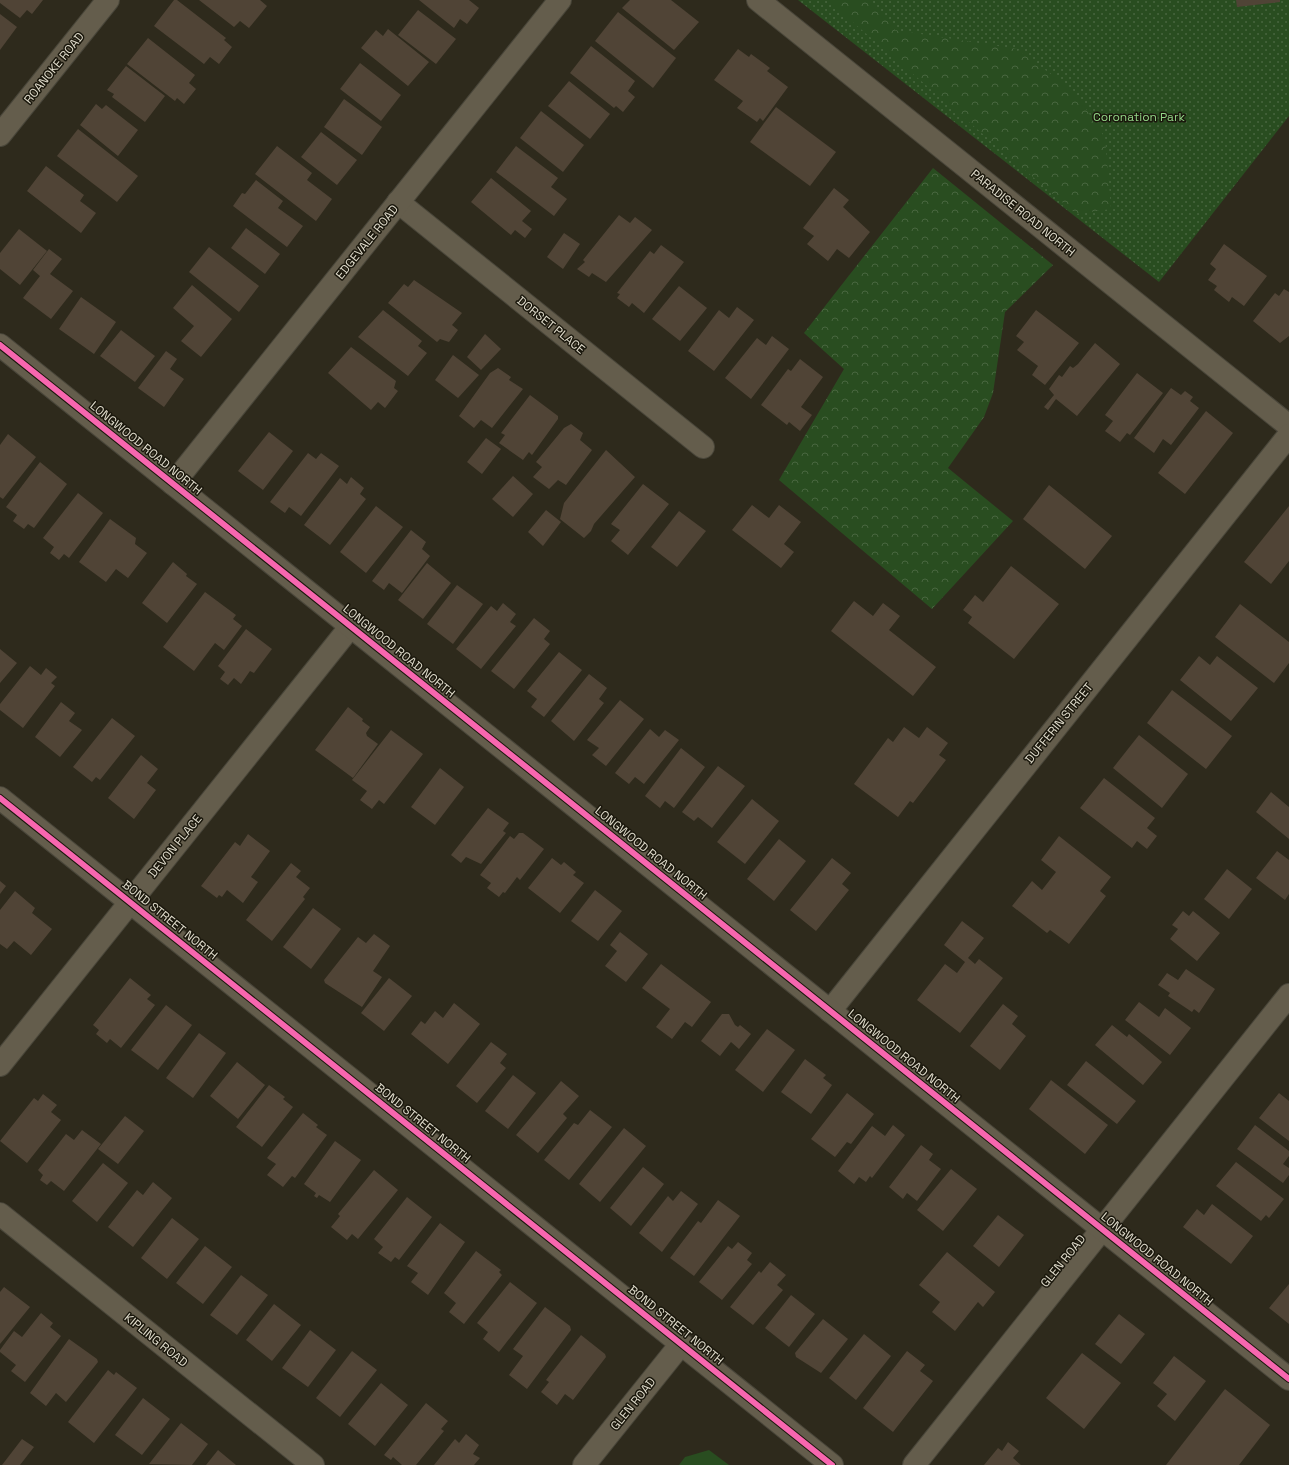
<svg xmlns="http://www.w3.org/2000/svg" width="1289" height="1465" font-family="'Space Grotesk',sans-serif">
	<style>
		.grass { fill: url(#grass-dots) }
		.forest { fill: url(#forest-crowns) }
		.pitch { fill: #294d20 }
		.building { fill: #504436 }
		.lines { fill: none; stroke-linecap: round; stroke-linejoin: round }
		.minor-casing { stroke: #49463a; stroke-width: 24 }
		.tertiary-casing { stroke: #49463a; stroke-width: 24 }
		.minor { stroke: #645d4c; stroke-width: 22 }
		.tertiary { stroke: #645d4c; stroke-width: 22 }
		.cycleway-casing { stroke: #1a170c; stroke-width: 8 }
		.cycleway { stroke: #f766af; stroke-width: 6 }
		.labels { text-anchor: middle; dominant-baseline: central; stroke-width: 3; stroke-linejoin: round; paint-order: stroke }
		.street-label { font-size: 12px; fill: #e1ddcd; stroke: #1a170c }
		.park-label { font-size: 12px; fill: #92d486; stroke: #1a170c }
	</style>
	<defs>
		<pattern id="grass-dots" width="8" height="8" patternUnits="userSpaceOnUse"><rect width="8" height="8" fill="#294d20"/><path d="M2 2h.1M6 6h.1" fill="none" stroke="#48663f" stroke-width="1.8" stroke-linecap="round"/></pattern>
		<pattern id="forest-crowns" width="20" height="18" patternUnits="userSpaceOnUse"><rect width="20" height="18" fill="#294d20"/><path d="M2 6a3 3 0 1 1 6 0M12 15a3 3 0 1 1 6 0" fill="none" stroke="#48663f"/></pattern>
	</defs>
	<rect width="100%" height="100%" fill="#2e2a1c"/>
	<path class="grass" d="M798,0H1289V116L1159,282Z"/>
	<g class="forest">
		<path d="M827,0H871L895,30L1017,49L1075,92L1105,138L1111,209L1076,214Z"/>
		<path d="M933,168L1053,265L1005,312L993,393L984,417L948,468L1013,521L932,609L779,480L844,369L804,333Z"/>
	</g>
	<path class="pitch" d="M709,1450L729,1465H679L685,1457Z"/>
	<g class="building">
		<path d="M0,0H43L32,14L27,10L20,18L0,3Z"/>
		<path d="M174,0H177L226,38L224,40L232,47L219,64L210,57L204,64L154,26Z"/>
		<path d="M199,0H260L267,6L249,28L240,21L234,27Z"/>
		<path d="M419,0H469L479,8L467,24L460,19L454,28Z"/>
		<path d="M630,0H671L699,22L674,50L622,8Z"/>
		<path d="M1236,0H1280V2L1237,7Z"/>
		<path d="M418,10L456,39L436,64L398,35Z"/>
		<path d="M618,12L676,58L653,88L595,41Z"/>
		<path d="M0,14L17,27L0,50Z"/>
		<path d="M388,29L429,62L408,86L361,48L376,30L383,36Z"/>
		<path d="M148,38L195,75L189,83L196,89L184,104L177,98L175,101L127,64Z"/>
		<path d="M591,46L635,81L628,91L635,97L623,112L616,106L614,108L570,73Z"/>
		<path d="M738,49L749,57L751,54L770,68L767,71L788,87L763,121L760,118L757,122L737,108L743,101L714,80Z"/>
		<path d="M360,63L401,95L381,121L340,89Z"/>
		<path d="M126,66L165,96L145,122L112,97L114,94L107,90Z"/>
		<path d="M569,81L610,114L590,139L548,106Z"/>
		<path d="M344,99L382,127L362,155L324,127Z"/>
		<path d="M96,104L102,109L106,105L138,130L118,156L80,125Z"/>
		<path d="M776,107L836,152L810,186L750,142Z"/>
		<path d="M541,111L584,145L563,172L520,138Z"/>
		<path d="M78,129L138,176L117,202L57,156Z"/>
		<path d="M321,132L357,160L337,185L301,157Z"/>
		<path d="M277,146L312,173L307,180L332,199L316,221L255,174Z"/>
		<path d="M516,146L558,178L551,187L567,199L554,216L496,172Z"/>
		<path d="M46,166L84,195L80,201L96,213L81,233L27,191Z"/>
		<path d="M491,178L531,211L522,221L532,229L525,238L515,230L511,235L471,202Z"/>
		<path d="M256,180L283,201L278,208L303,226L287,247L233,206L242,193L245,194Z"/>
		<path d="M834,188L849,200L843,207L870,232L849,258L837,249L828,261L807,244L814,236L803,228Z"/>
		<path d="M619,215L630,223L635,217L652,230L606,282L592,273L589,277L577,269L585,262L583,260Z"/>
		<path d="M246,228L280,254L265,274L231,248Z"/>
		<path d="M19,229L47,251L20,285L0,269V253Z"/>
		<path d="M564,233L580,244L563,269L547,257Z"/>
		<path d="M1224,244L1267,276L1244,306L1232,297L1229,302L1214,290L1217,286L1208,280L1216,269L1210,264Z"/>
		<path d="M661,245L684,262L644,313L632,303L629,307L617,298L620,294L617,293L650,251L654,254Z"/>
		<path d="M209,247L259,286L239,312L189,272Z"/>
		<path d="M49,249L62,259L50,274L73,291L51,319L23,298L40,276L33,270Z"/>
		<path d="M414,280L462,313L452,325L458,330L449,342L440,339L437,342L388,303L404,284L408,287Z"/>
		<path d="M192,285L232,319L201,357L181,341L194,326L173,308Z"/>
		<path d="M679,286L707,308L680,341L652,319Z"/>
		<path d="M1284,289L1289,292V336L1280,343L1253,321L1275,293L1279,296Z"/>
		<path d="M81,297L116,322L94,354L59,329Z"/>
		<path d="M737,307L754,320L714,371L688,351L719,310L729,318Z"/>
		<path d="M383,310L422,341L418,346L427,353L408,376L358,337Z"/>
		<path d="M1036,310L1079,343L1045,385L1032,375L1038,366L1017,350L1024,342L1016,336Z"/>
		<path d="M121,330L155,356L135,382L100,356Z"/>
		<path d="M485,334L501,349L481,370L467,357Z"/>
		<path d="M772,336L789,349L751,399L725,378L757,338L766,345Z"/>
		<path d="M1095,343L1120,364L1077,416L1056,399L1048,410L1044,407L1054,395L1049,389L1059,375L1062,377L1070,366L1073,368L1078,364Z"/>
		<path d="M351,347L396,381L394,388L398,391L385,408L378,402L371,410L328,373Z"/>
		<path d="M166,351L177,359L170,369L184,379L164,407L138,388Z"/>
		<path d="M453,355L479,375L458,398L435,380Z"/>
		<path d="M800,359L823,377L801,407L812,415L800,431L789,422L787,425L761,405L788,369L791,371Z"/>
		<path d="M498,368L511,377L509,380L523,389L492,428L481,420L474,428L459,416L490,373Z"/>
		<path d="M1137,373L1163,393L1130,435L1127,433L1120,442L1105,431L1113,421L1105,415Z"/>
		<path d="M1171,388L1181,395L1185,391L1193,397L1190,401L1199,408L1171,445L1163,439L1154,453L1134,438Z"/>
		<path d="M530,395L558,416V419L532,455L529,452L523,460L499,443L505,435L501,433Z"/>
		<path d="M1206,411L1233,433L1185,494L1158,473Z"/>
		<path d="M571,424L583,433L580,440L592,450L566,485L558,480L549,489L533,477L542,467L536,462L564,428Z"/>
		<path d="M269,432L293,451L263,490L238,471Z"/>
		<path d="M8,434L36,457L3,499L0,497V445Z"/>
		<path d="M486,438L501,449L482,474L467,462Z"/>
		<path d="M606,450L635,477L594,524L591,531L584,538L560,519L564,503Z"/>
		<path d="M308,453L316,459L321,453L339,466L301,516L289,507L285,513L270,502Z"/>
		<path d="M40,462L67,484L34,528L28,524L24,529L13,521L17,515L6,507Z"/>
		<path d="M513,476L533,494L513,517L492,499Z"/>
		<path d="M351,477L364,488L360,494L366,499L330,545L304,525L340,478L347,484Z"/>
		<path d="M643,484L669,504L628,555L611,541L620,530L611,524Z"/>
		<path d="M1049,485L1112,536L1085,569L1023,519Z"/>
		<path d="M78,493L103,513L69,558L64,554L59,560L50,553L54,547L43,538Z"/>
		<path d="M752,505L769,518L779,505L801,522L784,544L794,552L781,568L732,530Z"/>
		<path d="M376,506L403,527L366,573L340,552Z"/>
		<path d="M1289,506V561L1271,584L1244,562Z"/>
		<path d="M546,510L561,522L543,546L528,532Z"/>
		<path d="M679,511L706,531L677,567L651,547Z"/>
		<path d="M110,519L136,538L135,544L147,553L128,578L116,569L106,582L79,562Z"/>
		<path d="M411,530L426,542L422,549L430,556L402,593L389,583L384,590L372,581Z"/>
		<path d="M173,562L187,574L186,576L197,584L167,623L142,603Z"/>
		<path d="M427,563L451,583L423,619L398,600Z"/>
		<path d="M1011,566L1059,604L1014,659L968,623L972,617L963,610L975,595L983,602Z"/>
		<path d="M457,585L483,604L453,644L427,624Z"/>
		<path d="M205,592L236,615L233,619L242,626L224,650L215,643L194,671L163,647Z"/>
		<path d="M854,601L873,616L883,603L900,616L889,630L936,667L913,696L831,631Z"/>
		<path d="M503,603L516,614L510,622L516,626L481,669L456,649L491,606L497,611Z"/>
		<path d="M1240,604L1289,642V663L1274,683L1215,637Z"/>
		<path d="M534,618L550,631L544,639L550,644L514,689L491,671Z"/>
		<path d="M246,629L272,649L254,673L250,671L241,684L234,678L228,685L220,679L225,672L218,666Z"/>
		<path d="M0,649L17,663L0,683Z"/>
		<path d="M559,652L582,670L544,717L531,707L537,699L527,691Z"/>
		<path d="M1199,656L1210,665L1217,656L1258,688L1231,721L1180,680Z"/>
		<path d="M30,666L41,675L46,668L57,677L51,683L55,686L23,728L0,710V704Z"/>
		<path d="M589,674L607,688L599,699L604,703L574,741L551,721Z"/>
		<path d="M1172,690L1232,736L1206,769L1147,723Z"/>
		<path d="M620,700L644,719L606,766L592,755L599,748L587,740Z"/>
		<path d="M61,702L75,713L69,721L82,730L60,757L35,737Z"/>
		<path d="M348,707L363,719L362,721L370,727L366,733L367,736L378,744L353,778L315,750Z"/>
		<path d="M112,718L135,736L100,780L96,777L92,782L73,767Z"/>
		<path d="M904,727L919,738L927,727L948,743L939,755L946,760L913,803L910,801L898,817L854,784L888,738L893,742Z"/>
		<path d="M650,729L659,737L665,730L679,740L644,784L635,777L629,784L615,773Z"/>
		<path d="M391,730L423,754L384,804L379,800L372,809L360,800L367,791L352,780Z"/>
		<path d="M1139,735L1188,774L1162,808L1113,768Z"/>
		<path d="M681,748L705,767L674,808L665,801L660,808L645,796Z"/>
		<path d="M141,755L158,769L147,783L156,790L134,819L108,798Z"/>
		<path d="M718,766L745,786L712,828L698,817L694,821L682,812Z"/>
		<path d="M440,768L464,787L435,825L411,807Z"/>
		<path d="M1104,778L1155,818L1147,828L1157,836L1147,849L1137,841L1132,848L1080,808Z"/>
		<path d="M1271,792L1289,807V839L1256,812Z"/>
		<path d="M752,799L779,821L745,864L717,842Z"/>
		<path d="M488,808L509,823L503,831L506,833L481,864L466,857L461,863L451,855Z"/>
		<path d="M519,833H523L544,849L520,880L517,877L505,893L503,892L499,897L487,888L491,883L480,875L510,836L514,839Z"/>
		<path d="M248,834L270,851L251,877L258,882L243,903L227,890L222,897L219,895L217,898L201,886L235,842L240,846Z"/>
		<path d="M1059,836L1111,877L1100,891L1106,896L1069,944L1050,930L1047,933L1012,906L1032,881L1042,890L1056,872L1041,860Z"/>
		<path d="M779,839L806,861L774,901L747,879Z"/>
		<path d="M1277,851L1289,860V894L1285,900L1256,878Z"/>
		<path d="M552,858L561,865L564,862L576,872L573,875L584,883L560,913L528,888Z"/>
		<path d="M832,858L851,873L842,884L849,890L816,931L790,910Z"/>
		<path d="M291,863L301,871L296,877L310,888L303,897L305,899L272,941L246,920Z"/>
		<path d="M1227,869L1252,889L1229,919L1204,899Z"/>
		<path d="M0,881L6,886L0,894Z"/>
		<path d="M595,890L622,911L598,941L571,921Z"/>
		<path d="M15,891L35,908L32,913L52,929L31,955L14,941L7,949L0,944V910Z"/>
		<path d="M313,908L341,929L311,969L283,947Z"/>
		<path d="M1183,911L1189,916L1193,911L1220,933L1197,961L1170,939L1178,929L1172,925Z"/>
		<path d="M962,921L984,938L968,958L975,964L979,959L1003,978L960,1033L917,1000L945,964L957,973L965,962L944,945Z"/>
		<path d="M620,932L648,954L626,982L605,966L617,951L610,945Z"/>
		<path d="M374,934L390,946L373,971L382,977L362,1007L325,983L324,980L358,937L366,943Z"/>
		<path d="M661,964L711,1002L692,1027L685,1022L672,1039L656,1027L670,1009L642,988Z"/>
		<path d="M1186,969L1215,989L1199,1013L1194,1009L1192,1012L1168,996L1170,993L1158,985L1167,973L1178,980Z"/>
		<path d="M130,978L151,995L147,999L155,1005L121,1048L110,1039L107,1043L96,1034L99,1030L93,1025Z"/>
		<path d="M389,978L412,996L384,1031L361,1013Z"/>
		<path d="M1139,1002L1159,1017L1165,1008L1191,1028L1170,1055L1125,1020Z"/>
		<path d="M454,1003L480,1024L448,1064L411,1034L421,1021L425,1024L435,1011L443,1018Z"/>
		<path d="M1003,1004L1018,1016L1012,1024L1026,1036L1000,1070L970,1046Z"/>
		<path d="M166,1005L192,1025L158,1070L131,1050Z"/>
		<path d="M722,1014H729L735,1025L738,1027L740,1025L751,1034L739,1049L731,1042L720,1056L701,1041Z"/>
		<path d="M1112,1025L1127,1037L1129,1034L1162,1062L1143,1085L1095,1045Z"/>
		<path d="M767,1029L795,1050L763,1092L735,1070Z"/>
		<path d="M199,1033L226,1053L193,1098L166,1078Z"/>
		<path d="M491,1042L507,1054L500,1063L506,1068L477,1103L456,1086Z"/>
		<path d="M805,1059L826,1075L823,1078L832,1085L811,1114L781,1092Z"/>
		<path d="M1086,1061L1136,1101L1117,1124L1067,1085Z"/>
		<path d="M237,1062L265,1085L238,1119L210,1096Z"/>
		<path d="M513,1075L536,1093L508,1129L485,1111Z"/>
		<path d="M1051,1080L1108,1125L1085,1154L1029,1109Z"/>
		<path d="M561,1081L579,1096L563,1114L567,1118L538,1153L516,1135Z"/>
		<path d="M269,1085L285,1097L283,1099L293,1107L262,1147L236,1127Z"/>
		<path d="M847,1093L874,1114L851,1144L847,1142L835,1157L811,1139Z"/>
		<path d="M1279,1093L1289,1101V1141L1259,1118Z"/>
		<path d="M43,1094L57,1105L51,1112L61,1120L27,1163L0,1141L34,1098L38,1101Z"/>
		<path d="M590,1110L612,1127L569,1180L544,1160L574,1123L578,1125Z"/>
		<path d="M303,1113L318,1125L316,1127L327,1135L295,1178L292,1176L283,1187L267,1175L276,1164L267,1158Z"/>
		<path d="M125,1116L144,1131L118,1164L98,1149Z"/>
		<path d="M893,1125L905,1135L872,1178L870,1176L866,1182L859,1177L854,1184L838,1171L872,1126L885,1136Z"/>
		<path d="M1255,1125L1289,1151V1156L1283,1164L1289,1168V1175L1283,1183L1237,1149Z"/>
		<path d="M624,1128L646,1146L600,1202L579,1184Z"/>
		<path d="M82,1130L101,1144L64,1191L51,1181L47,1185L40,1180L43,1175L38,1170L66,1134L74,1140Z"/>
		<path d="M335,1141L361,1160L330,1202L319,1195L317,1198L314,1196L316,1193L304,1184Z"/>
		<path d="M921,1145L933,1154L929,1160L941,1169L917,1201L907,1193L903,1199L889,1187Z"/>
		<path d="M1236,1162L1284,1199L1269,1218L1266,1215L1261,1221L1216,1186Z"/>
		<path d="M103,1163L128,1183L97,1222L72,1201Z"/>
		<path d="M643,1167L664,1184L631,1226L610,1208Z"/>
		<path d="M951,1169L977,1189L943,1231L917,1210Z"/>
		<path d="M374,1170L398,1190L358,1239L352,1234L347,1240L331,1227L340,1216L338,1214Z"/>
		<path d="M153,1182L172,1198L133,1247L108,1227L137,1190L143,1195Z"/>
		<path d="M681,1191L698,1204L662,1252L639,1233L668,1196L673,1201Z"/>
		<path d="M407,1197L432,1217L399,1260L395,1257L391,1262L378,1253L383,1247L374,1239Z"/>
		<path d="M718,1200L740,1216L694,1276L670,1258L698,1221L701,1223Z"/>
		<path d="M1212,1204L1253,1236L1231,1264L1183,1227L1197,1209L1204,1215Z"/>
		<path d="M998,1215L1024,1235L999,1267L973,1246Z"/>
		<path d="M172,1218L199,1239L167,1279L141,1258Z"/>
		<path d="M440,1223L465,1242L428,1295L411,1282L418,1273L407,1266Z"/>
		<path d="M738,1242L752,1253L747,1260L752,1264L722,1300L699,1282L728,1246L732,1249Z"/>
		<path d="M205,1246L232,1267L203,1304L176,1283Z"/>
		<path d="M476,1251L501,1270L499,1272L502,1275L464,1324L449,1312L456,1303L444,1293Z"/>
		<path d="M947,1252L995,1292L983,1307L978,1302L955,1331L932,1312L940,1302L919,1285Z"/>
		<path d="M770,1262L786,1275L777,1285L783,1290L753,1325L730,1307L759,1271L761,1273Z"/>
		<path d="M241,1275L268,1295L237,1335L210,1315Z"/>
		<path d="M510,1282L537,1303L499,1352L483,1339L488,1332L477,1323Z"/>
		<path d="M1289,1284V1324L1269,1308Z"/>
		<path d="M4,1287L30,1307L0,1344V1292Z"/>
		<path d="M791,1295L815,1314L789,1347L765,1328Z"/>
		<path d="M274,1304L301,1325L272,1361L246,1340Z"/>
		<path d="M545,1307L570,1326L571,1330L527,1389L509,1375L523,1356L513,1349Z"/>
		<path d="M41,1313L53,1323L50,1327L61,1336L25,1382L11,1371L16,1365L0,1352V1350L14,1331L22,1337Z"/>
		<path d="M1119,1314L1145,1334L1121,1364L1095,1344Z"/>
		<path d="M823,1319L848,1339L821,1373L796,1357L795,1353Z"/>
		<path d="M310,1330L336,1350L308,1387L282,1368Z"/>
		<path d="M864,1334L891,1356L856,1400L829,1378Z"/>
		<path d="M581,1335L605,1354L606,1357L573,1400L565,1394L557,1405L541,1392L549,1382L546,1380Z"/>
		<path d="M69,1339L97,1359L98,1362L66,1402L56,1393L46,1406L30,1393Z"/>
		<path d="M352,1351L377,1370L340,1417L316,1398Z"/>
		<path d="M907,1351L925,1365L920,1371L933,1381L893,1432L863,1408Z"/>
		<path d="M1082,1353L1121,1383L1084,1429L1046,1398Z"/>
		<path d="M1174,1356L1206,1381L1175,1421L1157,1406L1167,1394L1153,1383Z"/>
		<path d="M108,1370L114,1375L116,1372L137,1388L94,1443L68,1422Z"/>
		<path d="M381,1383L408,1405L375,1446L348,1424Z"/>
		<path d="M1225,1389L1270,1425L1239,1465H1166Z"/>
		<path d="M143,1398L170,1419L142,1455L115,1435Z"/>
		<path d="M426,1403L448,1421L441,1429L444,1431L416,1465H402L393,1457L391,1460L384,1455Z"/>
		<path d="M181,1423L208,1444L192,1465L149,1464Z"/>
		<path d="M466,1434L479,1445L473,1454L480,1458L474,1465H434L455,1439L459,1443Z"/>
		<path d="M22,1439L34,1447L20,1465H2Z"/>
		<path d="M1008,1442L1019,1451L1013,1458L1021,1465H984L998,1448L1002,1451Z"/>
		<path d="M218,1450L236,1465H206Z"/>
	</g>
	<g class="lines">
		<defs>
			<g id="minor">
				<path d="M758,0L1289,426"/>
				<path d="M0,135L108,0"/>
				<path d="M398,202L703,447"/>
				<path d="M173,484L560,0"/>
				<path d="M0,798L832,1465"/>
				<path d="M830,1011L1289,435"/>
				<path d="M0,1065L351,626"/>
				<path d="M0,1214L313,1465"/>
				<path d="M584,1465L681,1344"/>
				<path d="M914,1465L1289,995"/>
			</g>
			<path id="tertiary" d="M0,345L1289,1379"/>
		</defs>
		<use href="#minor" class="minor-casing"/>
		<use href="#tertiary" class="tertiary-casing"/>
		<use href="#minor" class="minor"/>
		<use href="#tertiary" class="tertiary"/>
		<defs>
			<g id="cycleway">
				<path d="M0,345L1289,1379"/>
				<path d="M0,798L832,1465"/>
			</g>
		</defs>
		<use href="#cycleway" class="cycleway-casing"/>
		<use href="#cycleway" class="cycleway"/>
	</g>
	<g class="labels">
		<g class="street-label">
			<text transform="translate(54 68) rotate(-51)">ROANOKE ROAD</text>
			<text transform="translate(1023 213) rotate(39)">PARADISE ROAD NORTH</text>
			<text transform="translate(367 242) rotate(-51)">EDGEVALE ROAD</text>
			<text transform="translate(551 325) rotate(39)">DORSET PLACE</text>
			<text transform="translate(146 448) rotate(39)">LONGWOOD ROAD NORTH</text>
			<text transform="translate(399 651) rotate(39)">LONGWOOD ROAD NORTH</text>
			<text transform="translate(1059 723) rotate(-51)">DUFFERIN STREET</text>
			<text transform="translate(175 846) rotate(-51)">DEVON PLACE</text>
			<text transform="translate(651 853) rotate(39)">LONGWOOD ROAD NORTH</text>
			<text transform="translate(170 920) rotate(39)">BOND STREET NORTH</text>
			<text transform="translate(904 1056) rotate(39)">LONGWOOD ROAD NORTH</text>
			<text transform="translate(423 1123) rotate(39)">BOND STREET NORTH</text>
			<text transform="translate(1157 1259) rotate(39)">LONGWOOD ROAD NORTH</text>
			<text transform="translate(1063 1261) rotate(-51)">GLEN ROAD</text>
			<text transform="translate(676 1325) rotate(39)">BOND STREET NORTH</text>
			<text transform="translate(156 1340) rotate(39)">KIPLING ROAD</text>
			<text transform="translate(633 1404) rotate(-51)">GLEN ROAD</text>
		</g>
		<g class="park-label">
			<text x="1139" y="117">Coronation Park</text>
		</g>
	</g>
</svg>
